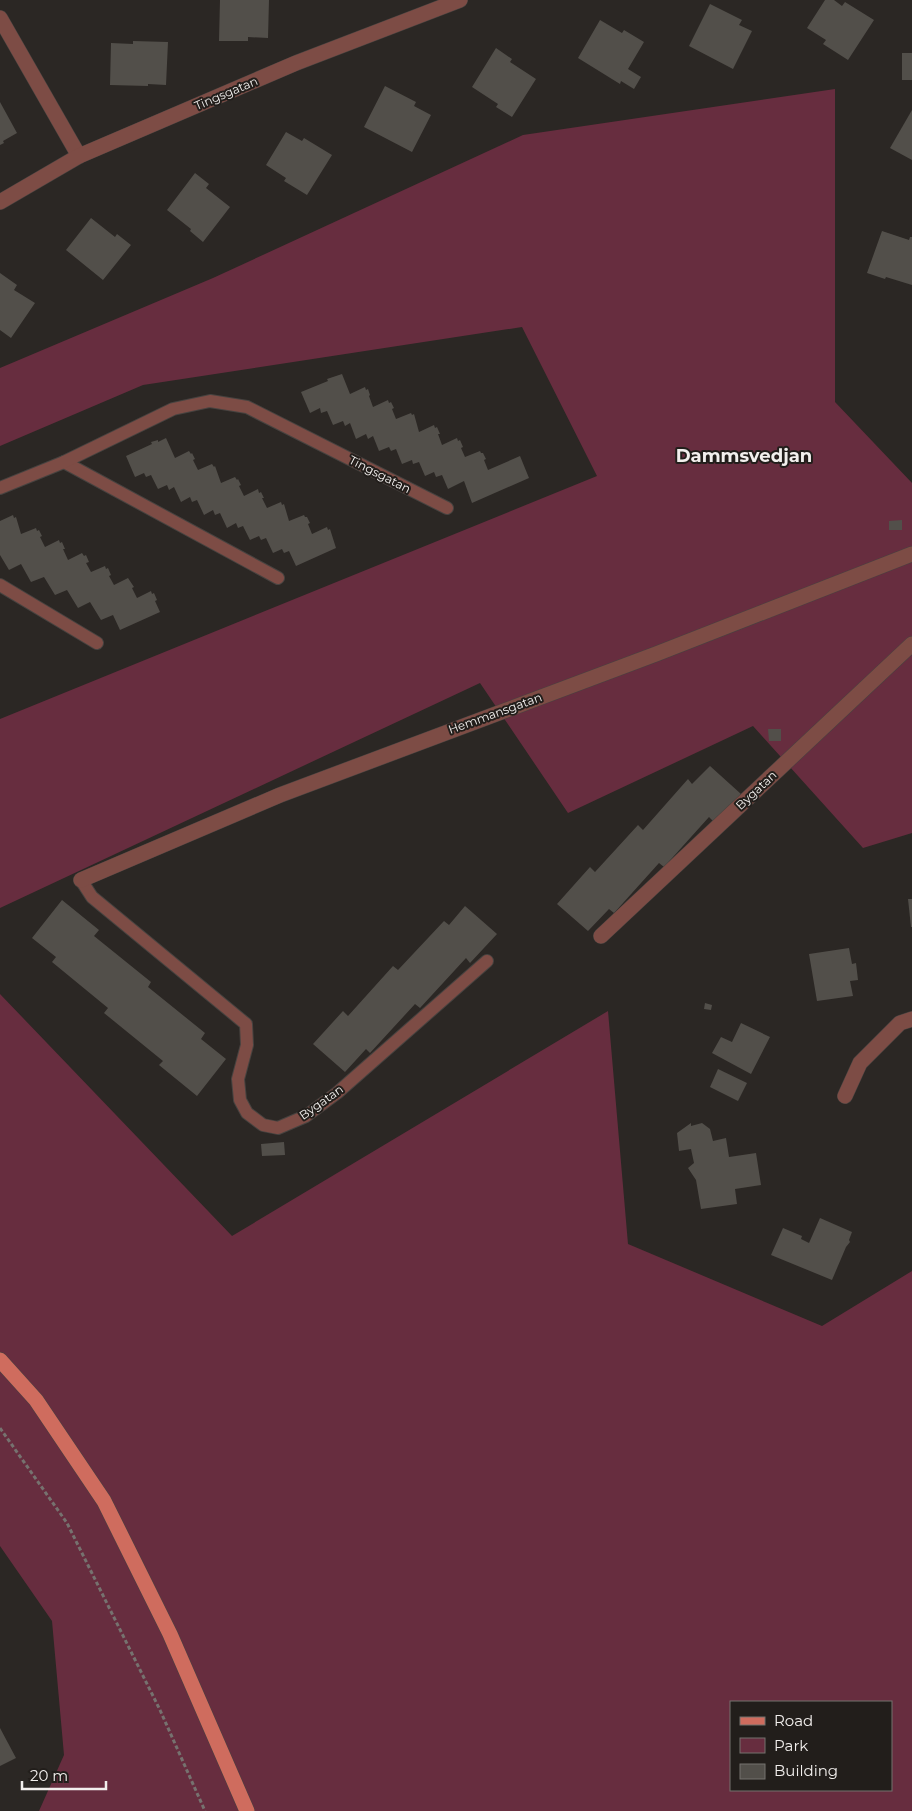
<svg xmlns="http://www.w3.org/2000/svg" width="912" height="1811" font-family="Montserrat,sans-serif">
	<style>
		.green { fill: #672d3f; fill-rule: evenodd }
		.building { fill: #524f4a }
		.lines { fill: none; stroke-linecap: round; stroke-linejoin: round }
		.lane-casing { stroke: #474340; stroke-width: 14 }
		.street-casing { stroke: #474340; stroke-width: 16 }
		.primary-casing { stroke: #474340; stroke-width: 16 }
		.path { stroke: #76726f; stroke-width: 3; stroke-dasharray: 4 2.5; stroke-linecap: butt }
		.lane { stroke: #7d4c45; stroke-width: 12 }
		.street { stroke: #7d4c45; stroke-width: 15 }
		.primary { stroke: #cf6c5e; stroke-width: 15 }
		.labels { text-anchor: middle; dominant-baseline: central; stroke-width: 4; stroke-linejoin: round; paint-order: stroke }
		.street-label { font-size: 12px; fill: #f2efed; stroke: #221e1b }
		.district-label { font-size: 18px; font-weight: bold; fill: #f2efed; stroke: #221e1b }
	</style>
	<rect width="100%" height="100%" fill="#2b2724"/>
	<g class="green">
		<path d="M835,89V402L912,483V833L863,848L753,726L568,813L480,683L0,908V719L597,476L522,327L143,385L0,446V368L213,278L523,135Z"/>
		<path d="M0,994L232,1236L608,1011L628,1244L822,1326L912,1271V1811H39L64,1755L52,1621L0,1546ZM731,1702H891V1790H731Z"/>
	</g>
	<g class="building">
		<path d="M220,0H269L268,38L248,37V41H219Z"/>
		<path d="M825,0H834L842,6L845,2L874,20L848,60L823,44L826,40L807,28Z"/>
		<path d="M710,4L742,20L739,25L752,31L733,69L689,46Z"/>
		<path d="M600,20L622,33L624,30L644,42L628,69L641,77L634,89L621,81L620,84L578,58Z"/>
		<path d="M133,41L168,42L166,85L148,84V86L110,85L111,43L133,44Z"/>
		<path d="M496,48L512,59L510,62L536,79L512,117L496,107L498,104L472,87Z"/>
		<rect x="902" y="53" width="10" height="27"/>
		<path d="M385,86L416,102L414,106L431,115L412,152L364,127Z"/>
		<path d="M0,102L17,133L3,141L4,143L0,145Z"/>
		<path d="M912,110V160L890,148Z"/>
		<path d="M286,132L302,141L304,138L332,155L307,195L284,181L286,178L266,165Z"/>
		<path d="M195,173L209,184L206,188L230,207L203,242L190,231L191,229L167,210Z"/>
		<path d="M91,218L115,237L117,234L131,245L103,280L66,250Z"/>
		<path d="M882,231L909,240L910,237H912V285L886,277L885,279L867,273Z"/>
		<path d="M0,273L17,285L14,290L35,303L11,338L0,330Z"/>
		<path d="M342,374L350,394L365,387L366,390L368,389L370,395L369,396L373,407L388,400L389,403L391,402L394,408L392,409L396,419L411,413L412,415L414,414L419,432L434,425L435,428L437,427L440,434H438L442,445L457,438L458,441L460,440L463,447L461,448L465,457L480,451L481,453H483L486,459L484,460L488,470L520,456L529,478L472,503L464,481L448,489L442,475L436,477L434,472L425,476L419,462L413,464L412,460L402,464L396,449L391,451L389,447L379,451L373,436L368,439L366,434L356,439L350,423L345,426L343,421L333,425L327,411L321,413L320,408L310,413L301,392L328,381L327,379Z"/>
		<path d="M166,438L175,458L189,451L191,454L192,453L195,459L193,460L198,470L212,464L214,467L215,466L221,483L235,477L237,480L238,479L241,485L239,486L244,496L258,489L259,493L261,492L264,498H262L267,508L281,502L282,505L284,504L289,521L304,515L305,517H307L310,523L308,524L312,534L327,527L328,530L330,529L336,548L296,566L289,551L284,553L282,549L273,553L266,538L261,540L259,536L250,540L243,526L238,528L236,523L227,528L220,513L215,515L213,510L204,515L197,500L192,502L190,497L181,502L174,487L169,490L167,485L158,489L151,475L146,477L144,473L135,477L126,456L152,444L151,442L158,440V442Z"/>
		<path d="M13,515L14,518L16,517L21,534L36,528L37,531L39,530L42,536L40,537L45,547L59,540L60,543L62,542L65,549H63L68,560L82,553L84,556L86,555L89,562L86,563L91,572L105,566L106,569L108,568L111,575L109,576L114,585L128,578L134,587L132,588L137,598L151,591L152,594L154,593L157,600L155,601L160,612L120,630L113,615L101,620L90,602L78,608L67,590L55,595L44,577L31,582L21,564L9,570L0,555V521Z"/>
		<path d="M902,520V530H889V521Z"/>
		<path d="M768,729H781V741H769Z"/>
		<path d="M710,766L741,794L715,823L709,817L664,867L659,863L614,913L609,909L588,931L557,904L590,867L595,872L638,825L643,830L688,779L692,784Z"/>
		<path d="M908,899H912V927H911Z"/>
		<path d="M62,900L99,930L94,936L151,982L148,987L205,1033L201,1039L226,1059L197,1096L159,1065L163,1061L104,1013L108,1008L52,962L56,957L32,938Z"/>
		<path d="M465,906L497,934L470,963L466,958L420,1008L415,1004L370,1053L366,1049L345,1072L313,1044L343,1011L348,1016L393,966L398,970L444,921L449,925Z"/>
		<path d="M849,948L852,964L856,963L858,980L850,981L853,996L817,1001L809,954Z"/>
		<path d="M705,1003L712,1005L711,1010L704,1009Z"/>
		<path d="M741,1023L770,1037L751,1074L712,1053L721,1037L732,1042Z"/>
		<path d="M718,1069L747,1083L738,1101L710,1087Z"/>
		<path d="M691,1123V1126L702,1123L710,1129L713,1141L726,1138L729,1157L756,1153L761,1185L735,1189L737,1204L701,1209L696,1180L688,1168L694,1163L691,1149L679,1151L677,1133Z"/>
		<path d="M284,1142L285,1155L262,1156L261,1144Z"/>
		<path d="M820,1218L852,1232L849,1240L850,1242L846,1247L832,1280L771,1255L783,1228L802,1236L801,1239L809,1243Z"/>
		<path d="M0,1728L16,1758L0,1766Z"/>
	</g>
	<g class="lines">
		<defs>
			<g id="lane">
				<path d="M64,462L278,578"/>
				<path d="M0,488L64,462L173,409L210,401L247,407L447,508"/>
				<path d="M0,585L97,643"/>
				<path d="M81,880L92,897L246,1024L247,1045L238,1079L240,1100L247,1113L263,1125L278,1128L306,1116L337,1093L487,961"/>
			</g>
			<g id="street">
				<path d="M0,18L79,156"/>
				<path d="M0,202L79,156L296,63L460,0"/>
				<path d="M81,880L280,795L656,654L912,554"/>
				<path d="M601,936L912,644"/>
				<path d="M845,1096L860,1063L900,1023L912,1019"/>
			</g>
			<path id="primary" d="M0,1360L36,1400L104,1501L170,1634L247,1811"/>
		</defs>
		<use href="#lane" class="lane-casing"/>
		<use href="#street" class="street-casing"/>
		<use href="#primary" class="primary-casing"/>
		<path class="path" d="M0,1428L67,1523L160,1710L205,1811"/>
		<use href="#lane" class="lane"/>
		<use href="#street" class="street"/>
		<use href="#primary" class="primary"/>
	</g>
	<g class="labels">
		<g class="street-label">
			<text transform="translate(226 93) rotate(-23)">Tingsgatan</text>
			<text transform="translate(380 474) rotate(27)">Tingsgatan</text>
			<text transform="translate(495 713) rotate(-20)">Hemmansgatan</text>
			<text transform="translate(756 790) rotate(-43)">Bygatan</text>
			<text transform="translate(321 1102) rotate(-35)">Bygatan</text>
		</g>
		<g class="district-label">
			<text x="744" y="456">Dammsvedjan</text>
		</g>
	</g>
	<rect x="730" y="1701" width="162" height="90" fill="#221e1b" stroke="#75726f"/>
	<rect x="740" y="1717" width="25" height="8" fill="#cf6c5e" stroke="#75726f"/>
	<text x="774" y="1726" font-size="15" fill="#f2efed">Road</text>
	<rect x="740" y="1738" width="25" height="15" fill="#672d3f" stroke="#75726f"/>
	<text x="774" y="1751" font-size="15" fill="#f2efed">Park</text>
	<rect x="740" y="1764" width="25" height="15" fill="#524f4a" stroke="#75726f"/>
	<text x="774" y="1776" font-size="15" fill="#f2efed">Building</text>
	<path d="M22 1781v8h84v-8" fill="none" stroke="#f2efed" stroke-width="2.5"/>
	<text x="30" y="1781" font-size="15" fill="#f2efed" stroke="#221e1b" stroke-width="4" paint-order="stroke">20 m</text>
</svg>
